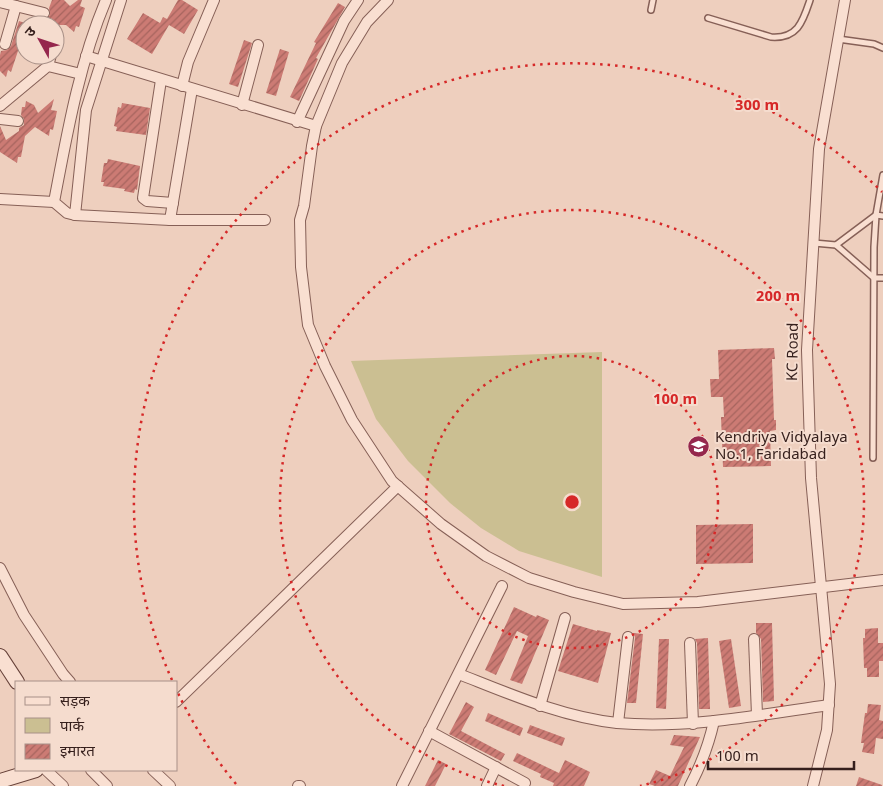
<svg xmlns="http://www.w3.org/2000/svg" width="883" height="786" font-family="Georgia,'Noto Sans Devanagari',serif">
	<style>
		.green { fill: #cbbf92 }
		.building { fill: url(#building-hatch) }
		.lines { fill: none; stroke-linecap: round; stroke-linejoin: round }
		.lane-casing { stroke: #866057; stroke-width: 8 }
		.street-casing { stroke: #866057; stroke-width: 12 }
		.secondary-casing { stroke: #67423a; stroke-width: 16 }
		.lane { stroke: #f9dfd1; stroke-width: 5 }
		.street { stroke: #f9dfd1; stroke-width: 10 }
		.secondary { stroke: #f9dfd1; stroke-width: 14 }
		.ring { fill: none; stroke: #d62828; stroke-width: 2.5; stroke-dasharray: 2.5 5 }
		.labels { text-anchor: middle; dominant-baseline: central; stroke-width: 4; stroke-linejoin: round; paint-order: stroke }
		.street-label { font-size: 15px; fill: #351f1c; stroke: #f5dcce }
		.poi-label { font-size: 15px; fill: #351f1c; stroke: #f5dcce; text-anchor: start }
		.centre { fill: #d62828; stroke: #f5dcce; stroke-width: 2.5 }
		.ring-label { font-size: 15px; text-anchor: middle; font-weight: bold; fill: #d62828; stroke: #f5dcce; stroke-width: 4; stroke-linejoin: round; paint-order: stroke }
	</style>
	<defs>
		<pattern id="building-hatch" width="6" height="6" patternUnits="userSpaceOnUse" patternTransform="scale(1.25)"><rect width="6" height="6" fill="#cc7b74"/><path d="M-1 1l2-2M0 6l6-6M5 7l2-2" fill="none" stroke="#a6645e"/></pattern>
	</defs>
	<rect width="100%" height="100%" fill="#eecfbe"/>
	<path class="green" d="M602,352V577L519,551L481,528L450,503L408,461L376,419L351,361Z"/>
	<g class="building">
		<path d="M52,0H64L70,6L78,0H82L80,6L85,8L79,27L76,26L74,32L66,25H44L45,20L50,15L49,8Z"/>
		<path d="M178,0H182L198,10L184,34L169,25L152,54L127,39L143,13L160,23L163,17L167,19Z"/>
		<path d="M338,3L345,7L316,58L318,59L299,101L290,97L316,43L314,42Z"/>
		<path d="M19,21L25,23V45L19,48L11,72L8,70L6,77L0,71V55L1,51L7,50L11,46Z"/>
		<path d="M244,40L252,43L238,87L229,84Z"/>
		<path d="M280,49L289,52L276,96L266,93Z"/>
		<path d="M54,99L51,110L57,111L53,130L50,129L49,136L35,127L25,136L21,157H18L17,163L0,152V126L6,140L19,131V128L24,125V119L21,115L22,107H25L26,101L34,105L38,113Z"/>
		<path d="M122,103L150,108L146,135L116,131L117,127L114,126L118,107L121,108Z"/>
		<path d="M108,159L140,166L137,190L135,189L134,193L124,191L125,189L103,186L104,182H101L104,163H107Z"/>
		<path d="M774,348L775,359H772L774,420H776V430L770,431L771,466L723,467L721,417H724L723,397H711L710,379H719L718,350Z"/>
		<path d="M753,524V563L696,564V525Z"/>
		<path d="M514,607L536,617L537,615L549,620L522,684L510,680L528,636L517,631L496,675L485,670Z"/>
		<path d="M756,623H772L774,701L763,702L761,639L756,633Z"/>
		<path d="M573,624L597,631V630L611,633L598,683L558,671Z"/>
		<path d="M878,628V643H883V661H879V677H867V668H864L863,638H865V629Z"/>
		<path d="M634,633L643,634L636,703H627L635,638Z"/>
		<path d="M708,638L710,709H699L697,643L695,639Z"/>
		<path d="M659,639H669L666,709L656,708Z"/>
		<path d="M731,639L741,706L729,708L719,641Z"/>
		<path d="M466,702L474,707L461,731L505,754L501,761L449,734Z"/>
		<path d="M868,704L881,705L879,720L883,721V739L876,738L874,754L862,752L864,743H861L865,713H867Z"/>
		<path d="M488,713L523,728L520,736L485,721Z"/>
		<path d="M530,725L565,738L562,746L527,733Z"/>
		<path d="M674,735L700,737L678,786H655L649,784L656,770L670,776L684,747L670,745Z"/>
		<path d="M517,753L559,773L565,760L590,772L584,786H553L554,783L540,777L541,774L513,761Z"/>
		<path d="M438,760L446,764L435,786H425Z"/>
		<path d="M859,777L882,785V786H856Z"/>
	</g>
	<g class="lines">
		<defs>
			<g id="lane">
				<path d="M651,10L653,0"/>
				<path d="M708,18L771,37C798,39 803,21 810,0"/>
				<path d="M838,39L874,44L883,48"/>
				<path d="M814,243L836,245L874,278H883"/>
				<path d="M836,245L876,215L883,216"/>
				<path d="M873,458L874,247L876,215L883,175"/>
			</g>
			<g id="street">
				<path d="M106,0C79,64 67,134 54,202L67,213L75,215L170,220H265"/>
				<path d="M388,0L367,22L342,63L316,126L312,146L304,206L300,220L301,267L308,325L325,366L352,420L392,481L441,524L486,556L529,578L574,592L623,604L698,602L883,580"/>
				<path d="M0,2L44,13"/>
				<path d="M55,40L56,34"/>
				<path d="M5,44L16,6"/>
				<path d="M86,56L316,126"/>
				<path d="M48,66L51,55"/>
				<path d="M161,80L143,198L147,201L173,203"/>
				<path d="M182,86L188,62L214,0"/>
				<path d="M242,105L258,45"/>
				<path d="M0,106L48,66L81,74"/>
				<path d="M0,119L18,121"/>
				<path d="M297,122L344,21L358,0"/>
				<path d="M0,199L54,202"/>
				<path d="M75,215L86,110L121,0"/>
				<path d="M170,220L192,89"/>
				<path d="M0,568L24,615L63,674L70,682"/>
				<path d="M754,639L757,715"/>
				<path d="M690,643L693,724"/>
				<path d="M459,674C510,694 562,717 617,723C688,729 759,715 829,705"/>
				<path d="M176,702L398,486"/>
				<path d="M540,706L565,618"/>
				<path d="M618,723L628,637"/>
				<path d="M429,731L525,783"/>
				<path d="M46,770L63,786"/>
				<path d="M91,770L107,786"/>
				<path d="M153,770L170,786"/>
				<path d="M298,786H300"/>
				<path d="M402,786L502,586"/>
				<path d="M487,786L496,767"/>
				<path d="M690,786C701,765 709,744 714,721"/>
				<path d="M813,786L827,730L830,684L811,478L807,350L819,149L845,0"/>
			</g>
			<g id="secondary">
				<path d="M0,656L17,682"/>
				<path d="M0,781L36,770"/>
			</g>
		</defs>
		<use href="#lane" class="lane-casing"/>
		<use href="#street" class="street-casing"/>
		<use href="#secondary" class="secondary-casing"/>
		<use href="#lane" class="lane"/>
		<use href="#street" class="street"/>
		<use href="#secondary" class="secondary"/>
	</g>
	<g class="ring">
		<circle cx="572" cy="502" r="146"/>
		<path d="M504 786A292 292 0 1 1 640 786"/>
		<path d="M236 784A438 438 0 0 1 177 691M172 680A438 438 0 0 1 882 192"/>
	</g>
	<defs>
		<symbol id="school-disc" viewBox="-11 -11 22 22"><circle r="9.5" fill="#95274d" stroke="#f5dcce"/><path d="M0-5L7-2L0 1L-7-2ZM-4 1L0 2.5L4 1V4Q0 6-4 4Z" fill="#fff"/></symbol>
	</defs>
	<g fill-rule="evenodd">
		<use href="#school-disc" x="686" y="434" width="25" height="25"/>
	</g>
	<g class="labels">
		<g class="street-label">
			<text transform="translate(794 352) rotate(-89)">KC Road</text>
		</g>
		<g class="poi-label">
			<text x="715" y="438">Kendriya Vidyalaya<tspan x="715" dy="17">No.1, Faridabad</tspan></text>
		</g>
	</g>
	<circle cx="572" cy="502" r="8" class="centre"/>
	<g class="ring-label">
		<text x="757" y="110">300 m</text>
		<text x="778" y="301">200 m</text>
		<text x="675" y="404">100 m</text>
	</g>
	<rect x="15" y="681" width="162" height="90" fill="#f5dcce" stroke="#a89087"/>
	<rect x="25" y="697" width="25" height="8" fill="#f9dfd1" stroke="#a89087"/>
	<text x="60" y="706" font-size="15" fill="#351f1c">सड़क</text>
	<rect x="25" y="718" width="25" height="15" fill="#cbbf92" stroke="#a89087"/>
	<text x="60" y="731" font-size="15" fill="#351f1c">पार्क</text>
	<rect x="25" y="744" width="25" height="15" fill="url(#building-hatch)" stroke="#a89087"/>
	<text x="60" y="756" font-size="15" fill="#351f1c">इमारत</text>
	<g transform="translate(40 40) rotate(310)"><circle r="24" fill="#f5dcce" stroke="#a89087"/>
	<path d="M0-4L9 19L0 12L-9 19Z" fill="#95274d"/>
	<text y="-8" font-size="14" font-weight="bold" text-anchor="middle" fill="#351f1c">उ</text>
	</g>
	<path d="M708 761v8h146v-8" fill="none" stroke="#351f1c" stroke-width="2.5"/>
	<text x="716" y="761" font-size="15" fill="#351f1c" stroke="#f5dcce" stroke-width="4" paint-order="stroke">100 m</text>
</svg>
